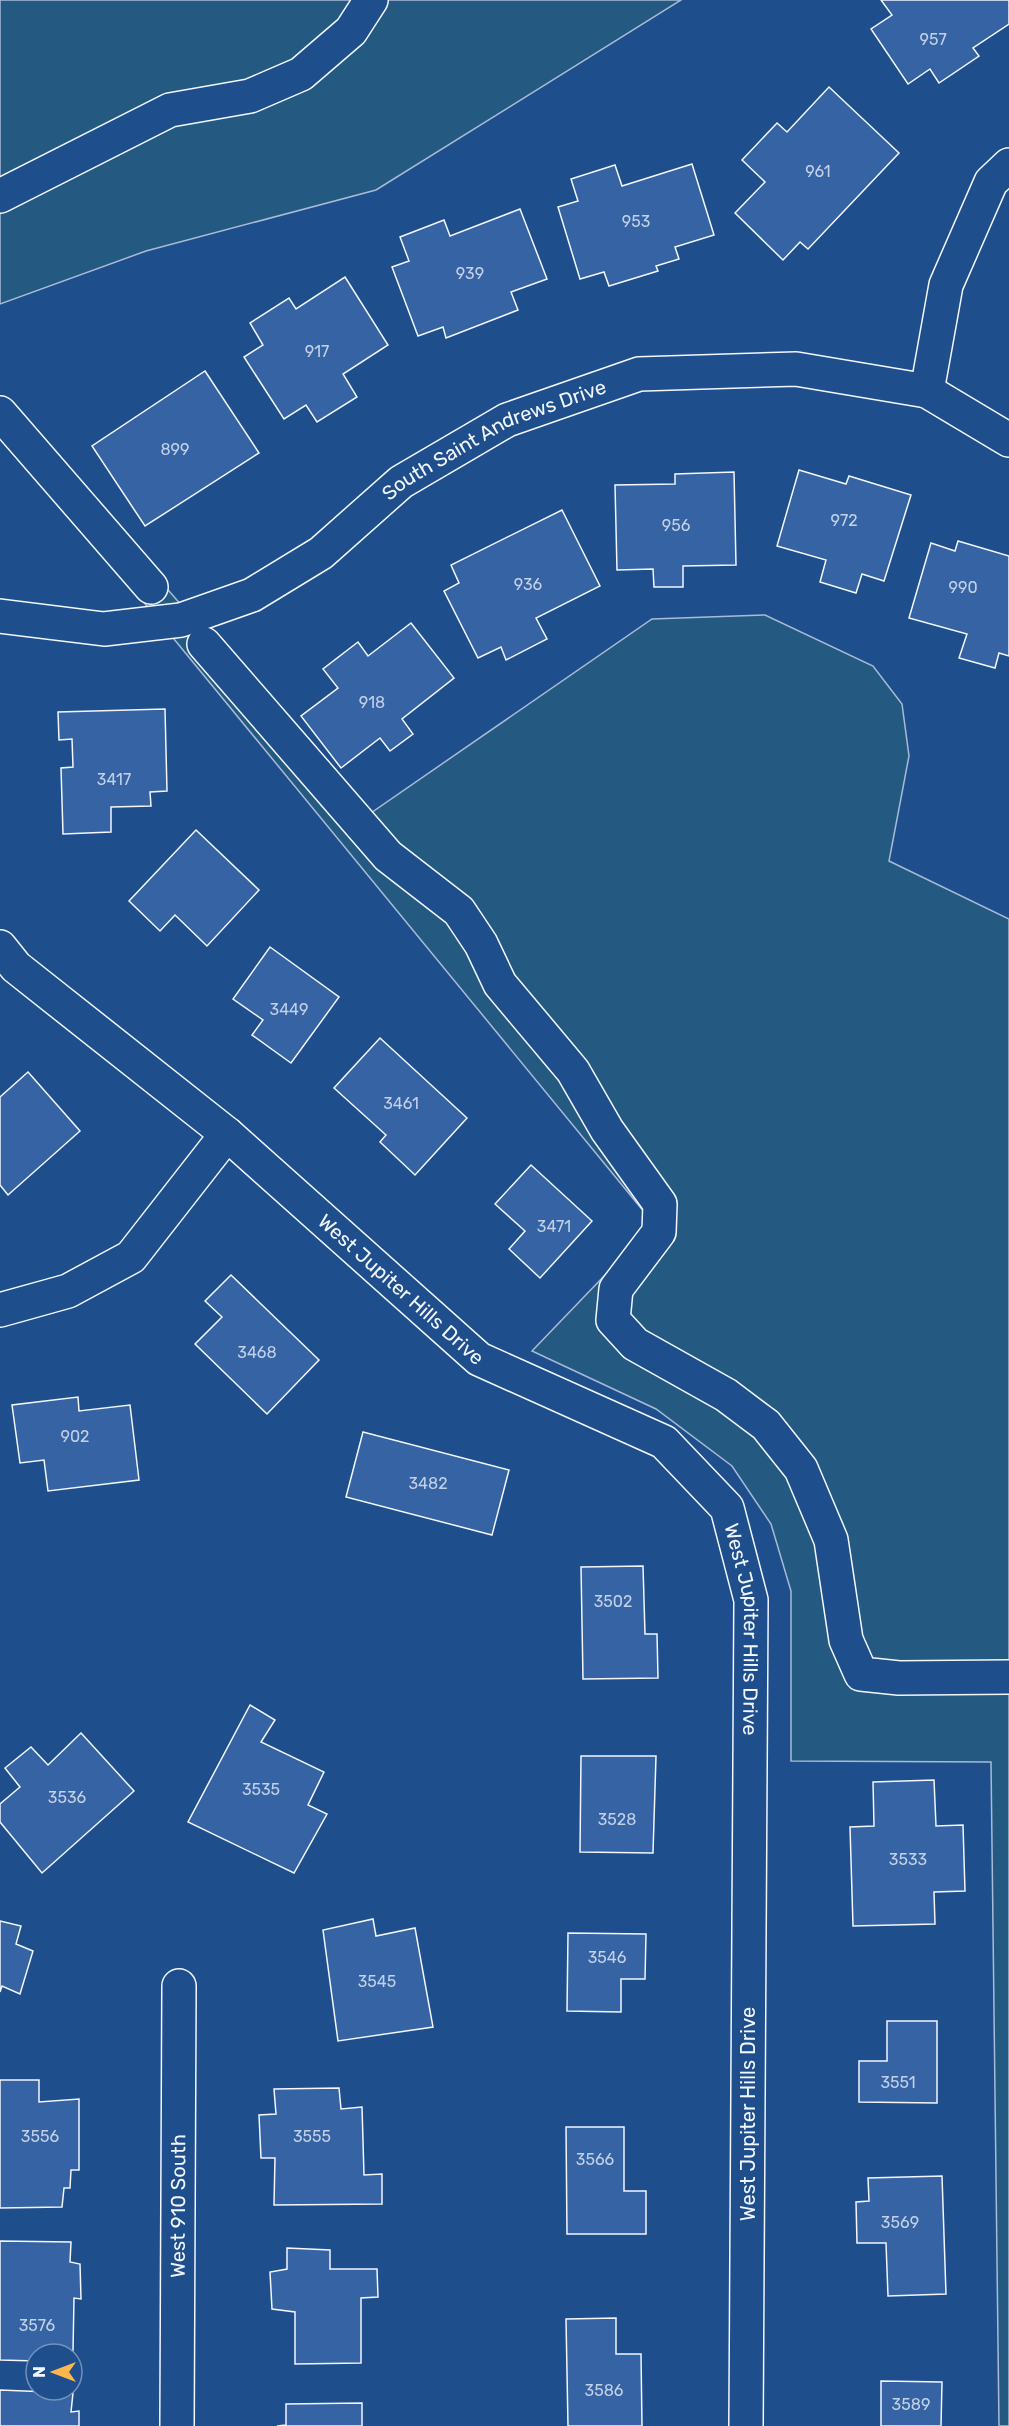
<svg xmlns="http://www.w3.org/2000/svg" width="1009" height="2426" font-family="Rubik,sans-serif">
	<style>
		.green { fill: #245a82; stroke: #a8bbd7; stroke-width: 1.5 }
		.building { fill: #3563a3; stroke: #f2f6ff; stroke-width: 1.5 }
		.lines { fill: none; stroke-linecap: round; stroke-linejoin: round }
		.minor-casing { stroke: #f2f6ff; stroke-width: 36 }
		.minor { stroke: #1f4e8c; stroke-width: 33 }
		.labels { text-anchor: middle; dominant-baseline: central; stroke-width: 4.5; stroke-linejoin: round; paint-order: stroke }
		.number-label { font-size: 16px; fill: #c3d1e8 }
		.street-label { font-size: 20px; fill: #f2f6ff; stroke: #1f4e8c }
	</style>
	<rect width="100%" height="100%" fill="#1f4e8c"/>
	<g class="green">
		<path d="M0,0H681L376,190L146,251L0,304Z"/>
		<path d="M0,396L365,817L652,619L765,615L873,666L902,704L909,756L889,861L1009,919V2426H999L991,1762L791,1761V1591L771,1524L732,1466L656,1409L532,1351L654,1224L0,427Z"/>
	</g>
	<g class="building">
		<path d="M881,0H1009V24L973,48L979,56L939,83L930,69L908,84L871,29L892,15Z"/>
		<path d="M829,87L899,153L808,249L800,242L783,260L735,213L765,182L742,160L777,123L787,132Z"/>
		<path d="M692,164L714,235L675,247L679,259L656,266L658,271L609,286L604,272L580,279L558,207L578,201L571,179L615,165L622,186Z"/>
		<path d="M520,209L547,279L511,292L518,310L446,338L443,327L418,336L392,267L409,261L400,237L444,220L450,236Z"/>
		<path d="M345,277L388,345L343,374L357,397L317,422L306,405L284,419L244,357L263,345L250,323L289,298L296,309Z"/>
		<path d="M205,371L259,453L145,526L92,446Z"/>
		<path d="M799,470L846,484L849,476L911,495L884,581L862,574L856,593L820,582L826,560L777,546Z"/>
		<path d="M734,472L736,565L683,566V587H654L653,569L617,570L615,485L675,484V474Z"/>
		<path d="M562,510L600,586L536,618L547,639L506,660L501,647L478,658L444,591L459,583L451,565Z"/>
		<path d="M958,541L1009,556V656L999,653L995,668L959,658L967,634L909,618L931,543L955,551Z"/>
		<path d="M411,623L454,678L402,719L413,734L390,751L380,738L341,768L301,716L338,688L323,669L358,642L368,656Z"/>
		<path d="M165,709L167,791L150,792L151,806L111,807V832L63,834L61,768L73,767L72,739L59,740L58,712Z"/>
		<path d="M196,830L259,890L207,946L175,915L160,931L129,901Z"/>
		<path d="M270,947L339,997L291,1063L252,1035L263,1020L233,999Z"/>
		<path d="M380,1038L467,1118L415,1175L380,1142L386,1135L334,1088Z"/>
		<path d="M28,1072L80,1131L8,1195L0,1185V1097Z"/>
		<path d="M531,1165L592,1221L540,1278L509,1249L525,1231L495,1204Z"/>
		<path d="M231,1275L319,1360L267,1414L195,1344L222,1317L205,1301Z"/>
		<path d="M78,1397L79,1411L130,1405L139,1480L48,1491L44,1460L20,1463L12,1405Z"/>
		<path d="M363,1432L509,1470L492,1535L346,1497Z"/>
		<path d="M643,1566L645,1634H657L658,1678L583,1679L581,1567Z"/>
		<path d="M250,1705L275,1720L261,1742L324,1772L308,1805L327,1814L294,1873L188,1822Z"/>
		<path d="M81,1733L134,1791L42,1873L0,1822V1804L20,1787L5,1768L31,1747L48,1765Z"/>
		<path d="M581,1756H656L653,1853L580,1852Z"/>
		<path d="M934,1780L936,1826L963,1825L965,1891L934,1892L935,1924L853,1926L850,1827L874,1826L873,1782Z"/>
		<path d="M373,1919L376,1936L415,1928L433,2027L338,2041L323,1930Z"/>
		<path d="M0,1921L21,1926L16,1944L33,1951L20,1994L2,1986L0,1992Z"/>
		<path d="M568,1933L646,1934L645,1979H621V2012L567,2011Z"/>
		<path d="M887,2021H937V2103L859,2102V2061H887Z"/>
		<path d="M0,2080H39V2102L79,2099V2170H71L70,2188H64L62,2207L0,2208Z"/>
		<path d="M339,2088L341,2109L362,2107L364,2175L382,2174V2204L274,2205L275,2158H261L259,2115L276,2114L274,2089Z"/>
		<path d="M566,2127H624V2191H646V2234H567Z"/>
		<path d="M942,2176L946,2294L888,2296L886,2243H857L856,2202L869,2201L868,2178Z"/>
		<path d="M0,2241L71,2242L70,2262L80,2264L81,2299L74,2298L73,2351L70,2354H36V2361L0,2360Z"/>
		<path d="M287,2248L330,2250V2269H377L378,2297L361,2298V2363L295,2364V2312L272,2309L270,2272L287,2269Z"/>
		<path d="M616,2318V2354H641L642,2426H568L566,2319Z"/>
		<path d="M881,2381L942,2382L941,2426H881Z"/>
		<path d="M0,2390L73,2393L71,2412L79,2411V2426H0Z"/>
		<path d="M362,2403V2426H277L286,2425V2404Z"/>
	</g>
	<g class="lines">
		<defs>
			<g id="minor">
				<path d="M0,196L170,110L250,96L301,74L351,31L371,0"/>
				<path d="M927,391L946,285L991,182L1009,165"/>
				<path d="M0,413L151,587"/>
				<path id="s1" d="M0,616L104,629L181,620L252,595L321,553L401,482L507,420L639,374L796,369L927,391L1009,440"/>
				<path d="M204,644L388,856L459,911L481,944L500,984L573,1071L607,1130L660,1204L659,1232L616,1289L613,1320L635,1344L726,1395L766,1425L801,1469L831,1540L846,1640L861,1674L899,1678L1009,1677"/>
				<path id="s2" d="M0,947L16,967L227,1134L479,1359L664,1442L727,1508L751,1600L746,2426"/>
				<path d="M0,1310L68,1291L131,1257L227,1134"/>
				<path id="s3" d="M177,2426L179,1986"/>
			</g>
		</defs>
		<use href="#minor" class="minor-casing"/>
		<use href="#minor" class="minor"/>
	</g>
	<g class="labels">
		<g class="number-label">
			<text x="933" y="39">957</text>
			<text x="818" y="171">961</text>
			<text x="636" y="221">953</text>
			<text x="470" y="273">939</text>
			<text x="317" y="351">917</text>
			<text x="175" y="449">899</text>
			<text x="844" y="520">972</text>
			<text x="676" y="525">956</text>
			<text x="528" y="584">936</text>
			<text x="963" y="587">990</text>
			<text x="372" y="702">918</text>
			<text x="114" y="779">3417</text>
			<text x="289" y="1009">3449</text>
			<text x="401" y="1103">3461</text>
			<text x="554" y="1226">3471</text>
			<text x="257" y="1352">3468</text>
			<text x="75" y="1436">902</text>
			<text x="428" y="1483">3482</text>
			<text x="613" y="1601">3502</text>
			<text x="261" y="1789">3535</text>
			<text x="67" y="1797">3536</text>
			<text x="617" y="1819">3528</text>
			<text x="908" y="1859">3533</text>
			<text x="607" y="1957">3546</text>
			<text x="377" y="1981">3545</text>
			<text x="898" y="2082">3551</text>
			<text x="40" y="2136">3556</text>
			<text x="312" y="2136">3555</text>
			<text x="595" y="2159">3566</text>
			<text x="900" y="2222">3569</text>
			<text x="37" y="2325">3576</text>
			<text x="604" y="2390">3586</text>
			<text x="911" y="2404">3589</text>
		</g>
		<g class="street-label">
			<text stroke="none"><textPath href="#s1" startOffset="548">South Saint Andrews Drive</textPath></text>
			<text stroke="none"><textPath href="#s2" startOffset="528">West Jupiter Hills Drive</textPath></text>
			<text stroke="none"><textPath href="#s2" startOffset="1050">West Jupiter Hills Drive</textPath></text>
			<text transform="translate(748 2114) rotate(-90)">West Jupiter Hills Drive</text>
			<text stroke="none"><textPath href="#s3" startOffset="220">West 910 South</textPath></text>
		</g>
	</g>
	<g transform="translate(54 2372) rotate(270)"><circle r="28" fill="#1f4e8c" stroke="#7391ba" stroke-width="1.5"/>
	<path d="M0-4.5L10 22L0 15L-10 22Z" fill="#ffb74d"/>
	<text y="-9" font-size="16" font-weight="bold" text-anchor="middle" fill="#f2f6ff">N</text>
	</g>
</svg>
